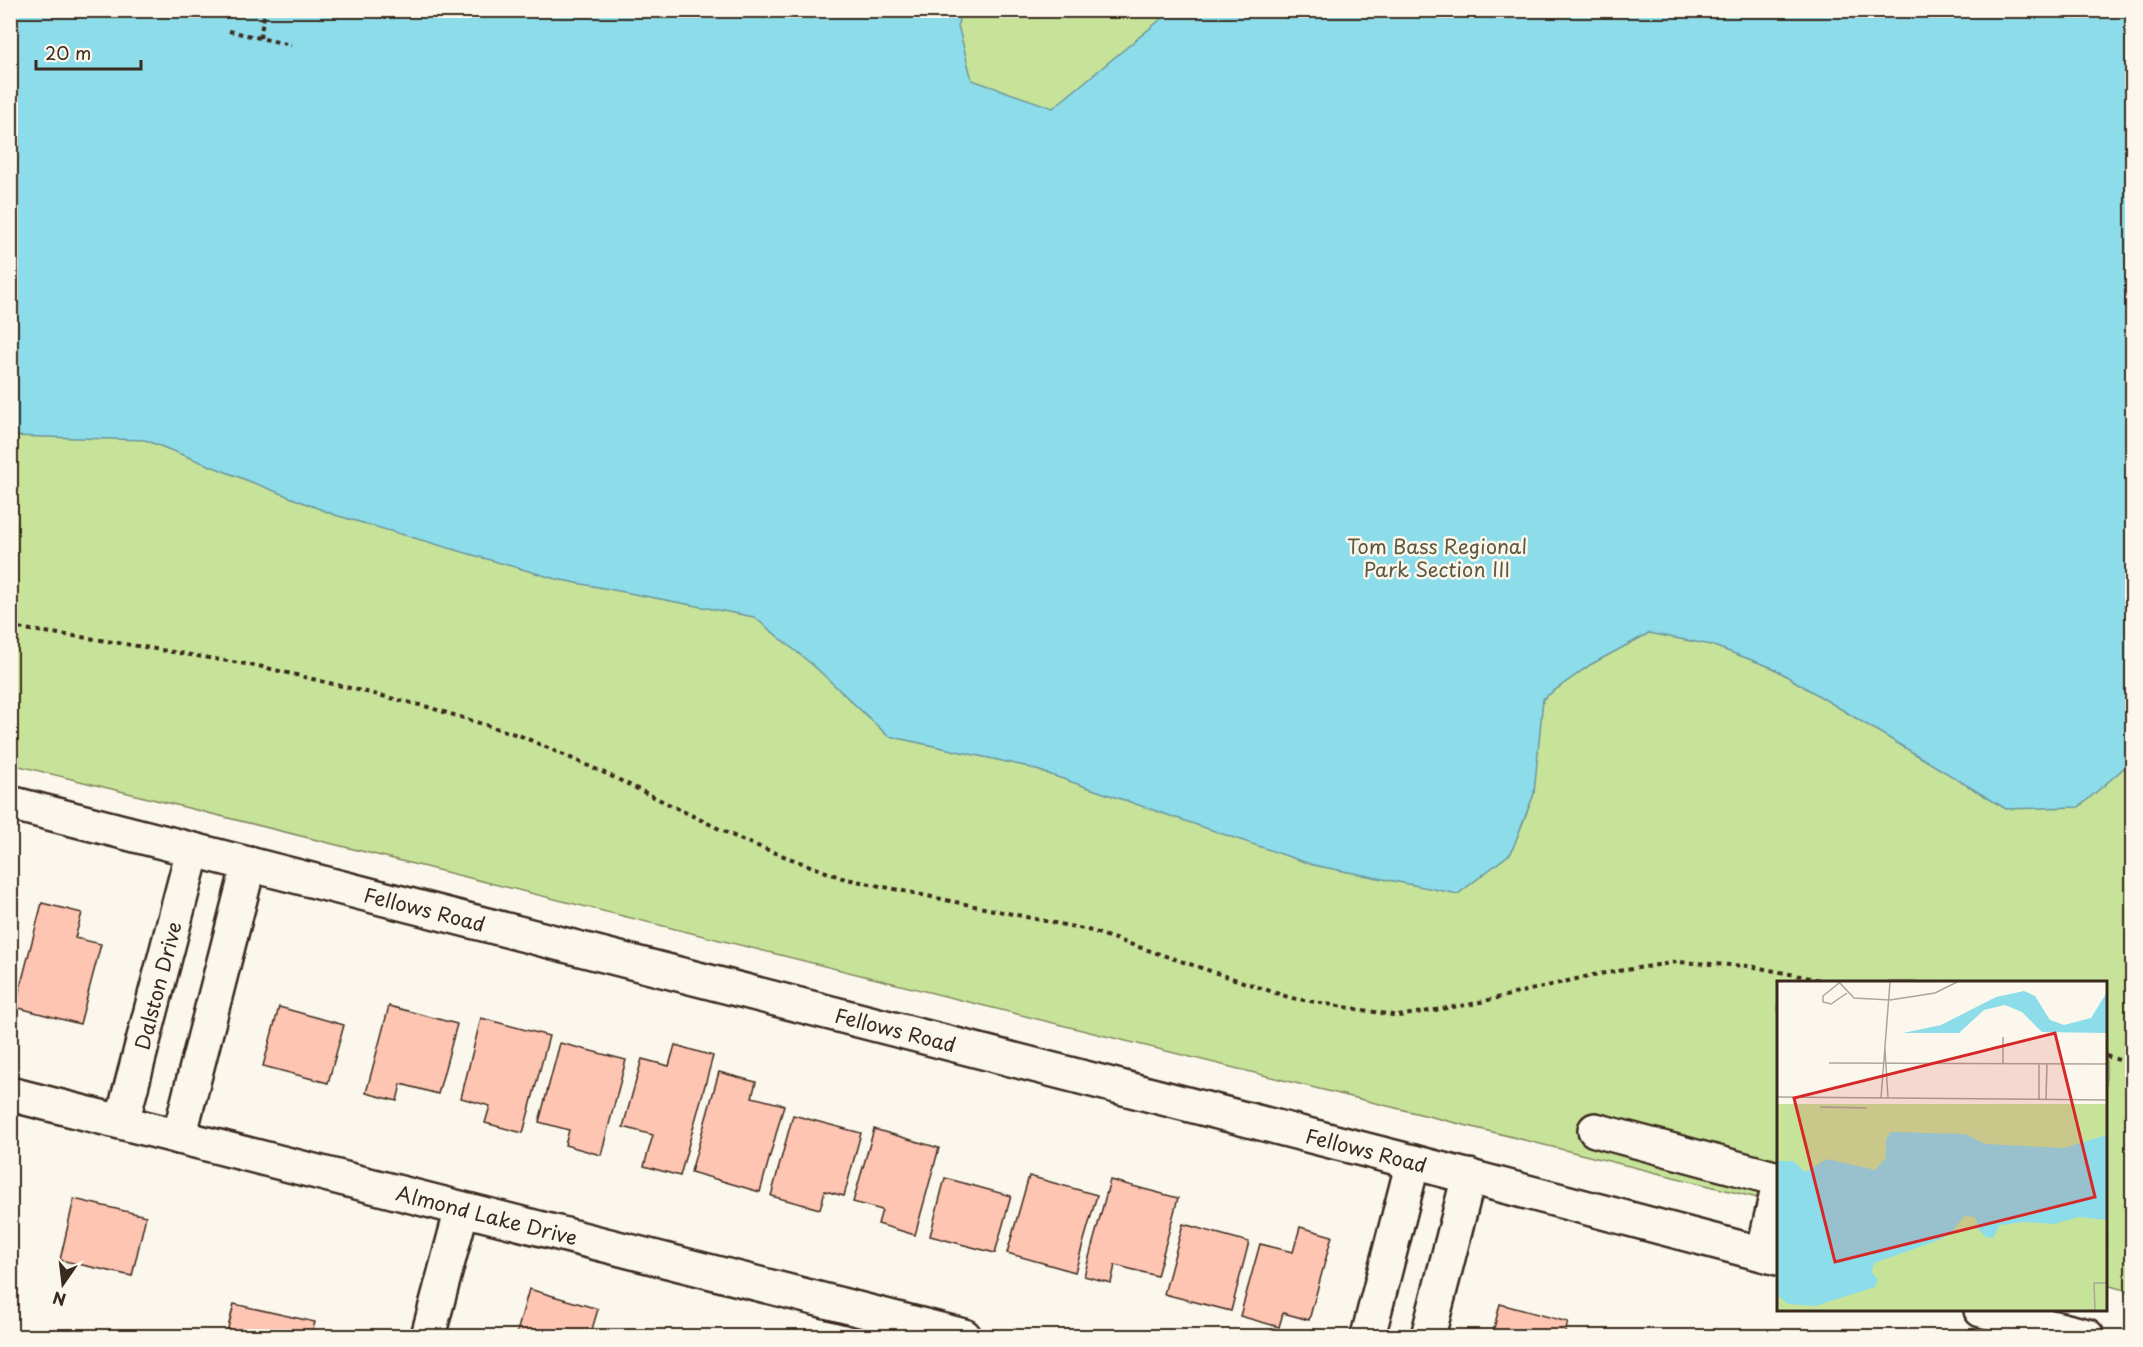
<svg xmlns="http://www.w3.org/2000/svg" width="2143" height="1347" font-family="'Playpen Sans',sans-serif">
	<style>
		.green { fill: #c7e39a; stroke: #81865c; stroke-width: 1.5 }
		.water { fill: #8ddcea; stroke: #6c9598; stroke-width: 1.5 }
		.building { fill: #fdc5b2; stroke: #3b2a1e; stroke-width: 1.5 }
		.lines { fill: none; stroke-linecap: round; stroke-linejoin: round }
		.minor-casing { stroke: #3b2a1e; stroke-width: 38 }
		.path { stroke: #3b2a1e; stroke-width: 4; stroke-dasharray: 4.5 4.5; stroke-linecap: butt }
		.minor { stroke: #fbf7ec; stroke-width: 33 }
		.labels { text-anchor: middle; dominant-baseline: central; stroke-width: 5; stroke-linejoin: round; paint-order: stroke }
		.park-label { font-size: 20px; fill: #5e583d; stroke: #fbf7ec }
		.street-label { font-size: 20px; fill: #3b2a1e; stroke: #fbf7ec }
		.inset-road { fill: none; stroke: #aea59a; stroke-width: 1.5 }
		.view { fill: #d62828; fill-opacity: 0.15; stroke: #d62828; stroke-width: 3 }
		.inset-edge { fill: none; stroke: #3b2a1e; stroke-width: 3 }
	</style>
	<rect width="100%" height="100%" fill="#fbf7ec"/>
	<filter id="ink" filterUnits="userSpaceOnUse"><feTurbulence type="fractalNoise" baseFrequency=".0167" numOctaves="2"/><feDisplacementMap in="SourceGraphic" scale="12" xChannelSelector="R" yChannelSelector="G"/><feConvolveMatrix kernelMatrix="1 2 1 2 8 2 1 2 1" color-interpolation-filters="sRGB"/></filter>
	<g filter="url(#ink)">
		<path class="green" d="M11,11H2132V1292L2106,1285V982H1778V1203L11,764Z"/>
		<path class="water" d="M11,10L960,11L958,25L972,80L1053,108L1171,11H2132V761L2079,807L2006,809L1773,668L1711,645L1649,633L1590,665L1543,699L1534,794L1511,853L1458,894L1313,865L1025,766L888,736L814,666L754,617L556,579L335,515L145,440L11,436Z"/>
		<g class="building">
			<path d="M42,903L82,913L75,938L101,944L80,1024L15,1007Z"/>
			<path d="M389,1006L457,1024L438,1094L401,1084L397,1101L366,1093Z"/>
			<path d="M279,1007L344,1025L328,1083L263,1066Z"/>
			<path d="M481,1018L549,1036L523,1133L485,1123L490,1106L461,1098Z"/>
			<path d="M560,1043L626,1060L601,1155L565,1145L569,1130L539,1122Z"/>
			<path d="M675,1045L713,1056L680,1176L644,1166L653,1135L623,1127L642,1059L669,1066Z"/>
			<path d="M719,1072L756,1082L752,1097L784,1105L760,1192L691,1172Z"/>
			<path d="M793,1115L861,1133L844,1196L825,1191L820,1209L771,1196Z"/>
			<path d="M874,1129L939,1148L915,1235L878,1224L882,1210L853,1202Z"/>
			<path d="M1029,1176L1097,1195L1075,1272L1007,1253Z"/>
			<path d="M945,1178L1011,1196L995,1253L930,1236Z"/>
			<path d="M1110,1180L1178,1198L1157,1276L1115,1265L1111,1283L1084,1276Z"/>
			<path d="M74,1199L146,1216L132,1276L60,1260Z"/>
			<path d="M1183,1224L1249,1242L1231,1311L1164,1294Z"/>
			<path d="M1300,1227L1332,1236L1309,1320L1283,1313L1279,1327L1240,1316L1260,1244L1293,1252Z"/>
			<path d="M529,1289L598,1309L590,1336H516Z"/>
			<path d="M234,1304L315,1322L311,1336H226Z"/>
			<path d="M1500,1304L1568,1322L1564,1336H1492Z"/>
		</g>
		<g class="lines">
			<defs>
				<g id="minor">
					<path id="s1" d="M10,803L1413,1162L1778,1258"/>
					<path id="s2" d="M10,1094L964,1336"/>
					<path id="s3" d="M122,1122L193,850"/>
					<path d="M1595,1130L1778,1179"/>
					<path d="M179,1137L249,864"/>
					<path d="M1763,1254L1778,1188"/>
					<path d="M1981,1310L2087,1336"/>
					<path d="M428,1336L462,1209"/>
					<path d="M1368,1336L1413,1162"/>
					<path d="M1428,1336L1469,1176"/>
				</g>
			</defs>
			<use href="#minor" class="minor-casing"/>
			<g class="path">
				<path d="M229,31L291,45"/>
				<path d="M260,38L265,10"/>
				<path d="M10,627L95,639L263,667L428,707L521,736L609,775L744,841L842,878L1088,930L1291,998L1398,1016L1472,1004L1593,975L1677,962L1750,966L1830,982"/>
				<path d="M2106,1056L2132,1064"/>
			</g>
			<use href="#minor" class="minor"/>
		</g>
	</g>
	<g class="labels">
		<g class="park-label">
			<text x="1437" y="546">Tom Bass Regional<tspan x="1437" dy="23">Park Section III</tspan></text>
		</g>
		<g class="street-label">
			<text stroke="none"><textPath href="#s1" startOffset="428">Fellows Road</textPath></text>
			<text stroke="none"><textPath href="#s3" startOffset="141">Dalston Drive</textPath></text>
			<text stroke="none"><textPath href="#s1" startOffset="914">Fellows Road</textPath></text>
			<text stroke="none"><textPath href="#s1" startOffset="1400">Fellows Road</textPath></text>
			<text stroke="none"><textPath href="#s2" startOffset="492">Almond Lake Drive</textPath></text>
		</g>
	</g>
	<g transform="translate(1777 981)">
		<rect width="330" height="330" fill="#fbf7ec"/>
		<path d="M0,123H330V329H0Z" fill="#c7e39a"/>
		<path d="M247,10L258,15L273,39L287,44L314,37L330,11V52L265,51L245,31L228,24L207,29L182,52H126L164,44L219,16ZM114,151L188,153L208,163L287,167L330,154V239L302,236L277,243L247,241L223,244L216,257L209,256L202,249L198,236L187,235L175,251L162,259L97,282L95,291L101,299L98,306L38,325L11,323L0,314V180H16L28,191L50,178L98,189L109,177V158Z" fill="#8ddcea"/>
		<path class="inset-road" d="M62,1L77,17L113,19L158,12L180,1M62,2L46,15V21L54,23L70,12M108,68L111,117M52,82L329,83M226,83V56M0,116L330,119M104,117L113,1M262,118V83M269,118L270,83M43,126L90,127M318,329L317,302H330"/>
		<path class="view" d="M278,52L318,216L58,281L17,117Z"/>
		<rect width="330" height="330" class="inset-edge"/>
	</g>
	<rect width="2143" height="1347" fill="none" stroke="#fbf7ec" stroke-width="36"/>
	<rect x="18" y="18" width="2107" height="1311" fill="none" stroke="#3b2a1e" stroke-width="2" filter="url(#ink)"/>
	<g transform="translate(63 1284) rotate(194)" stroke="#fbf7ec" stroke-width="4.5" paint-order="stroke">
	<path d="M0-4.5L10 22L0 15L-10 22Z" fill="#3b2a1e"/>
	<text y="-9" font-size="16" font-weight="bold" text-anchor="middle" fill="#3b2a1e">N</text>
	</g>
	<path d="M36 60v9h105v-9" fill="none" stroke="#3b2a1e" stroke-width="3"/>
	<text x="45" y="60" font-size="18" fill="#3b2a1e" stroke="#fbf7ec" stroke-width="4.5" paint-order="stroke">20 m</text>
</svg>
